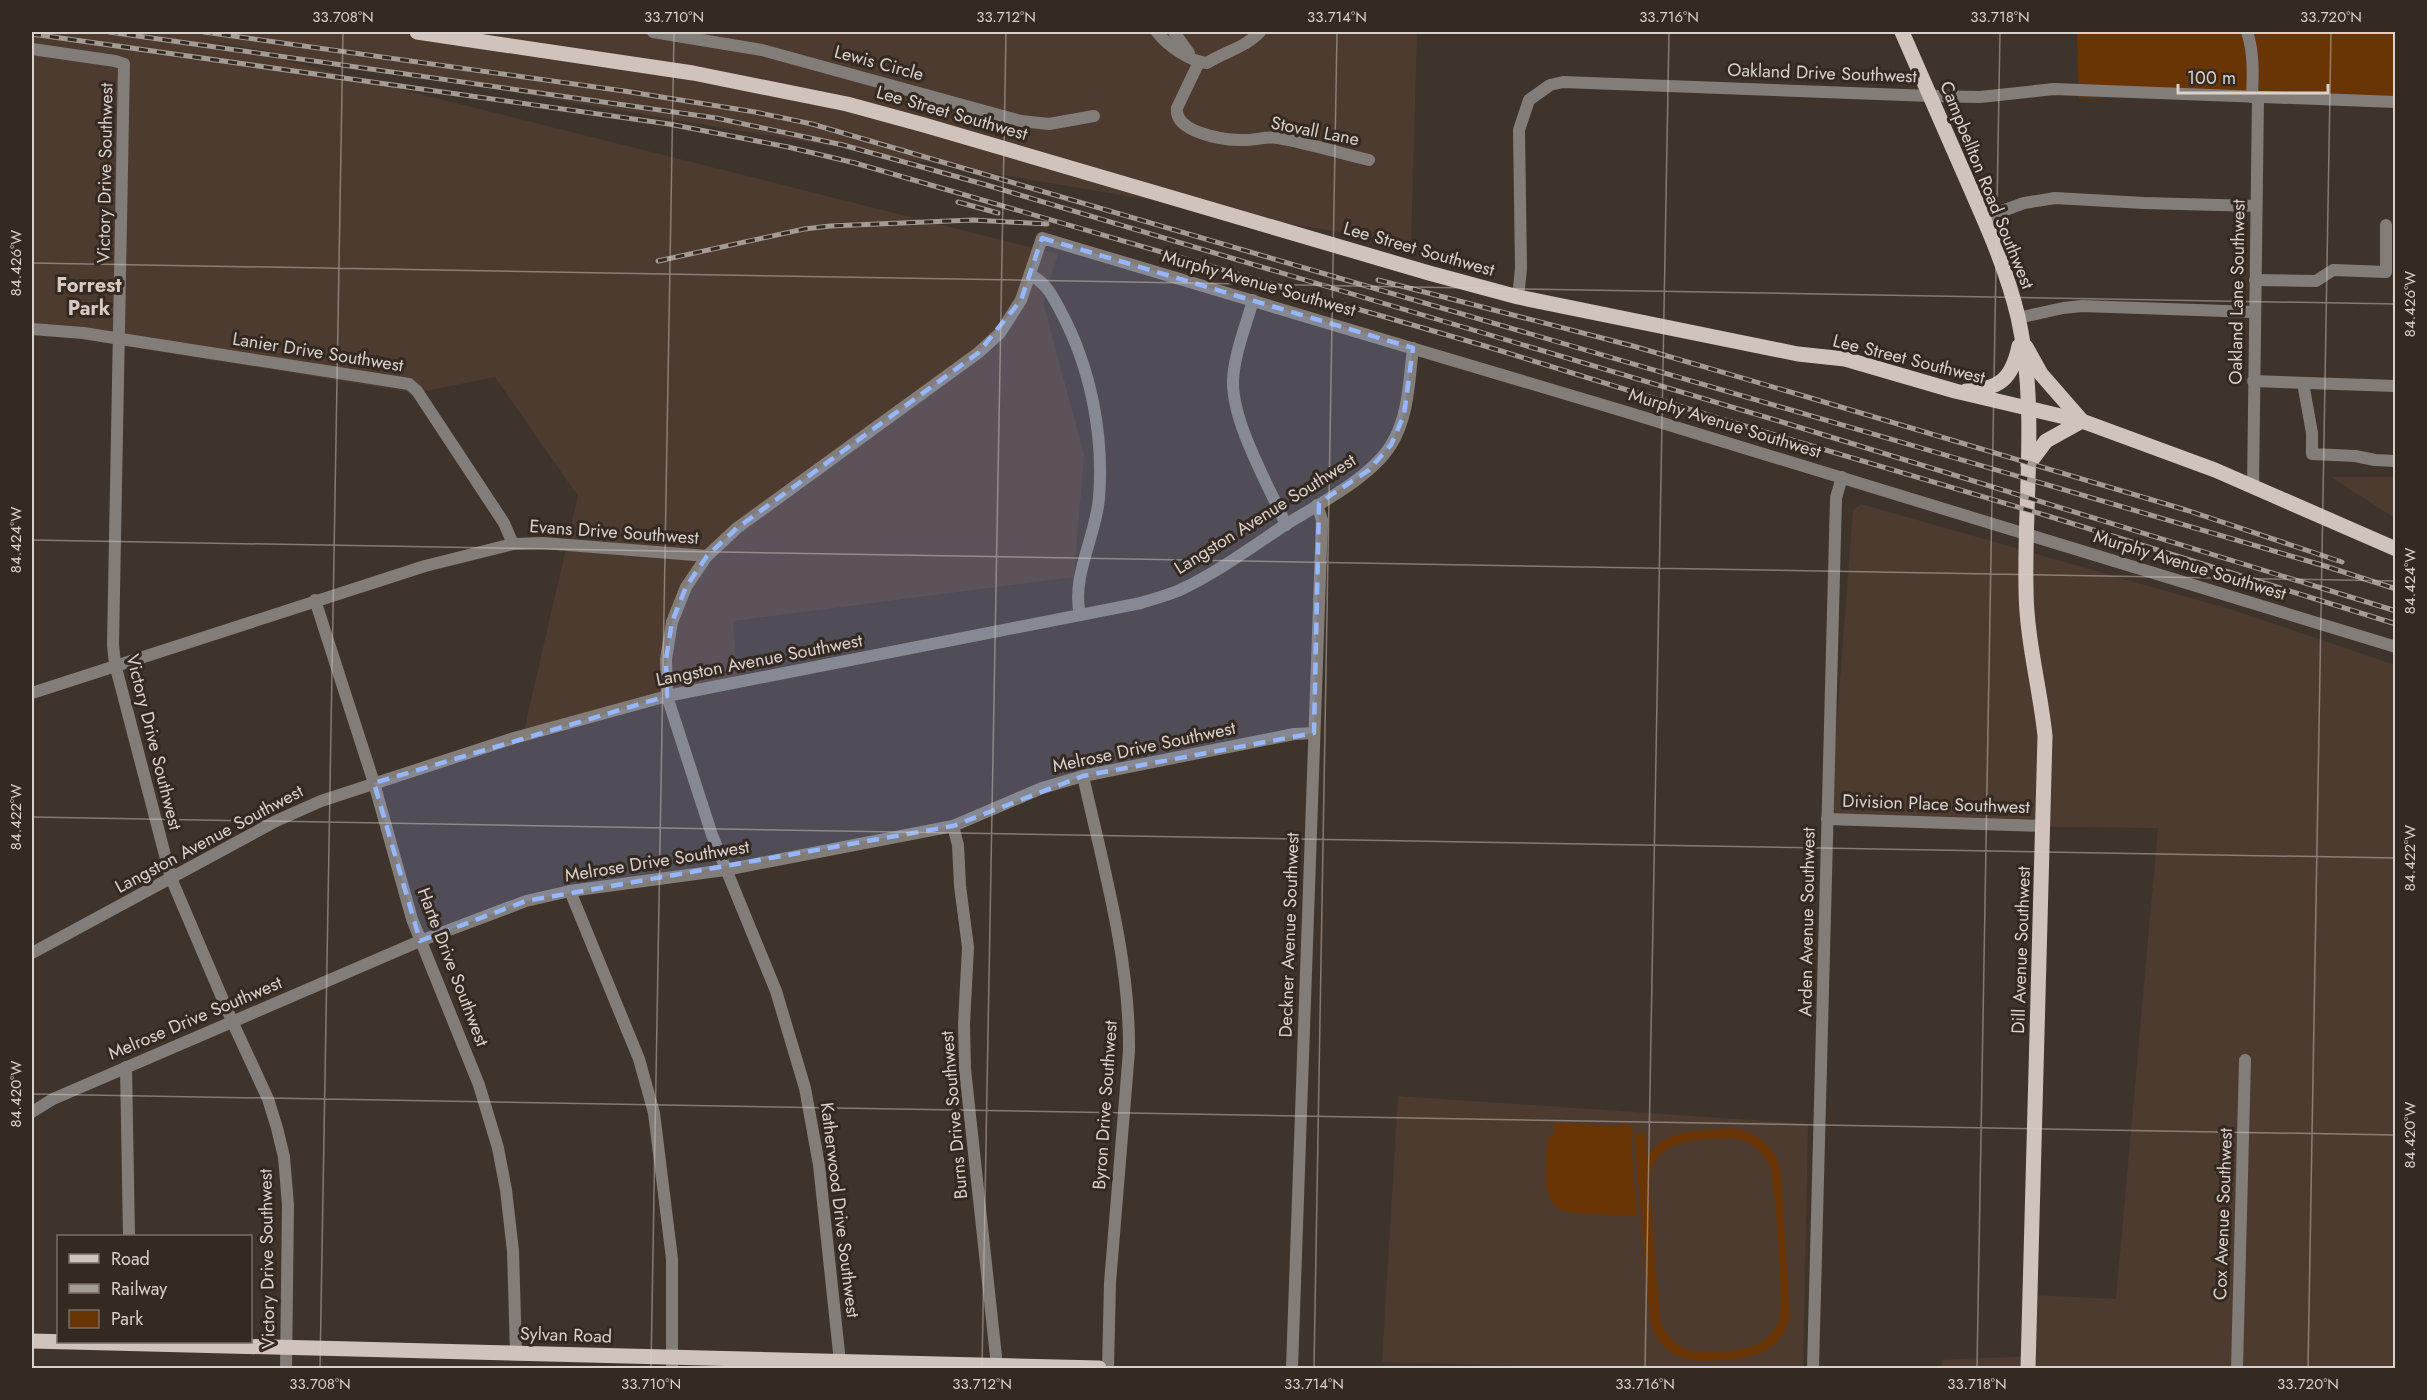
<svg xmlns="http://www.w3.org/2000/svg" width="2427" height="1400" font-family="Jost,sans-serif">
	<style>
		.built { fill: #4d3b30 }
		.green { fill: #6a3505; fill-rule: evenodd }
		.lines { fill: none; stroke-linecap: round; stroke-linejoin: round }
		.minor { stroke: #837d79; stroke-width: 12 }
		.major { stroke: #d0c3bb; stroke-width: 15 }
		.rail-casing { stroke: #a49b95; stroke-width: 5 }
		.rail { stroke: #352a22; stroke-width: 3; stroke-dasharray: 9; stroke-linecap: butt }
		.marked { fill: #96b6fd; fill-opacity: 0.2; stroke: #96b6fd; stroke-width: 4.5; stroke-dasharray: 12 8; stroke-linejoin: round }
		.ticks { fill: none; stroke: #d9d1cc; stroke-width: 1.5; stroke-opacity: 0.45 }
		.labels { text-anchor: middle; dominant-baseline: central; stroke-width: 6; stroke-linejoin: round; paint-order: stroke }
		.street-label { font-size: 18px; fill: #d9d1cc; stroke: #352a22 }
		.neighbourhood-label { font-size: 20px; font-weight: bold; fill: #d8c9c0; stroke: #352a22 }
		.neatline { fill: none; stroke: #d9d1cc; stroke-width: 2 }
		.ticks-label { font-size: 15px; text-anchor: middle; fill: #d9d1cc }
	</style>
	<rect width="100%" height="100%" fill="#3f342c"/>
	<g class="built">
		<path d="M32,32H1417L1411,244L204,40L1058,254L1043,302L1084,455L1074,577L733,621L737,677L524,731L578,496L495,377L416,393L32,331Z"/>
		<path d="M2331,477H2395V518Z"/>
		<path d="M1861,504L2236,611L2395,665V1368H1942V1360L2030,1356L2032,1295L2116,1299L2158,828L1829,824L1853,510Z"/>
		<path d="M1398,1096L1808,1124L1803,1368H1598L1382,1362Z"/>
	</g>
	<g class="green">
		<path d="M2077,32H2395V99L2264,95L2079,98Z"/>
		<path d="M1557,1123L1616,1126L1625,1124L1634,1129L1631,1140L1637,1216L1570,1213C1537,1207 1547,1162 1547,1138L1554,1135V1126Z"/>
		<path d="M1730,1128C1757,1131 1777,1147 1781,1175L1790,1316C1781,1352 1757,1357 1723,1360C1689,1363 1661,1359 1650,1321L1634,1134L1645,1133L1647,1156C1668,1128 1698,1131 1730,1128ZM1728,1138C1748,1139 1762,1149 1770,1167C1775,1188 1785,1306 1778,1322C1774,1332 1766,1340 1756,1345C1742,1351 1698,1355 1684,1348C1672,1342 1665,1333 1660,1321L1649,1180C1656,1137 1694,1141 1728,1138Z"/>
	</g>
	<g class="lines">
		<g class="minor">
			<path d="M653,32L762,50L1021,121L1049,124L1094,116"/>
			<path d="M1157,32C1168,46 1189,61 1207,63C1224,52 1246,47 1260,32"/>
			<path d="M1174,32L1189,53"/>
			<path d="M2247,32C2254,52 2253,76 2252,97"/>
			<path d="M32,49L115,61L124,64L113,645L115,664L171,878L232,1021L268,1099L277,1128L284,1157L288,1205L286,1368"/>
			<path d="M1199,62L1177,108C1174,132 1222,140 1241,140C1253,141 1265,136 1278,138C1308,143 1339,153 1369,160"/>
			<path d="M1983,218L2024,203L2055,198L2144,203L2256,206"/>
			<path d="M1030,275C1047,283 1053,297 1061,312C1091,368 1104,436 1099,498C1096,536 1071,577 1080,615"/>
			<path d="M2255,280L2316,281L2333,270L2386,272V225"/>
			<path d="M1518,297L1521,269L1519,130L1529,100L1550,85L1563,82L1930,96L1980,97L2054,89L2396,102"/>
			<path d="M1253,300C1246,326 1234,354 1233,381C1232,423 1269,486 1286,525"/>
			<path d="M2018,318L2063,308L2082,306L2254,312"/>
			<path d="M32,329L83,333L409,384L417,391L504,523L513,544"/>
			<path d="M2253,381L2396,386"/>
			<path d="M2303,383L2312,433V454L2355,456L2375,460L2396,461"/>
			<path d="M2253,488L2258,97"/>
			<path d="M707,556L686,587L672,622L666,659L667,696L712,835L776,991L805,1088L819,1165L840,1362"/>
			<path d="M315,600L374,783L412,919L479,1085L498,1148L506,1190L513,1251L516,1353"/>
			<path d="M32,693L425,566L513,544L543,543L707,556L737,528L978,353L1000,333L1021,300L1042,238L1623,411L2396,647"/>
			<path d="M1083,776C1103,866 1130,958 1129,1051L1110,1283L1108,1368"/>
			<path d="M1827,819L2044,826"/>
			<path d="M953,826L958,845L960,886L968,947L964,1024L965,1069L997,1366"/>
			<path d="M570,891L639,1059L654,1113L672,1259V1368"/>
			<path d="M32,953L276,821L321,801L514,738L667,696L1141,603C1154,599 1168,595 1180,590C1216,573 1249,549 1282,527C1315,506 1371,478 1391,445C1409,417 1409,379 1413,348"/>
			<path d="M126,1067L129,1236"/>
			<path d="M32,1112L53,1099L420,941L526,901L570,891L725,870L953,826L1042,788L1083,776L1294,734L1314,733"/>
			<path d="M1292,1368L1322,520L1317,505"/>
			<path d="M1813,1368L1836,498L1842,477"/>
			<path d="M2237,1368L2245,1060"/>
		</g>
		<g class="major">
			<path d="M417,32L693,73L847,104L924,125L1429,273L1518,297L1798,354L1845,359L1955,391L2082,421L2215,470L2396,549"/>
			<path d="M1902,32C1924,83 1947,134 1969,185C1988,228 2007,271 2018,317C2038,405 2024,499 2026,588C2026,638 2040,687 2045,736L2028,1368"/>
			<path d="M2026,347L2041,374L2082,421"/>
			<path d="M1966,391C2000,389 2012,379 2019,346"/>
			<path d="M2028,465L2046,441L2082,421"/>
			<path d="M32,1341L1099,1368"/>
		</g>
		<defs>
			<g id="rail">
				<path d="M109,32L716,118L843,145L983,184L1782,422L2396,611"/>
				<path d="M204,32L624,91L755,112L812,124L2325,566L2396,589"/>
				<path d="M32,34L669,124L788,147L855,163L1485,346L1718,418L2048,516L2396,624"/>
				<path d="M958,202L998,213"/>
				<path d="M658,261L804,229L830,226L973,220L1047,224"/>
				<path d="M1378,280L1633,346L1804,396L2186,510L2342,562"/>
			</g>
		</defs>
		<use href="#rail" class="rail-casing"/>
		<use href="#rail" class="rail"/>
	</g>
	<path class="marked" d="M1042,238L1413,348L1404,415L1391,445L1369,470L1319,503L1314,733L1083,776L953,826L526,901L420,941L374,783L667,696L666,659L672,622L686,587L707,556L737,528L978,353L1021,300Z"/>
	<path class="ticks" d="M32,263L2396,304M32,540L2396,581M32,817L2396,858M32,1094L2396,1135M320,1368L343,32M651,1368L674,32M982,1368L1006,32M1314,1368L1337,32M1645,1368L1669,32M1977,1368L2000,32M2308,1368L2331,32"/>
	<g class="labels">
		<g class="street-label">
			<text transform="translate(879 63) rotate(15)">Lewis Circle</text>
			<text transform="translate(1822 73) rotate(2)">Oakland Drive Southwest</text>
			<text transform="translate(952 113) rotate(16)">Lee Street Southwest</text>
			<text transform="translate(1315 131) rotate(11)">Stovall Lane</text>
			<text transform="translate(105 173) rotate(-89)">Victory Drive Southwest</text>
			<text transform="translate(1987 185) rotate(68)">Campbellton Road Southwest</text>
			<text transform="translate(1419 249) rotate(16)">Lee Street Southwest</text>
			<text transform="translate(1259 283) rotate(16)">Murphy Avenue Southwest</text>
			<text transform="translate(2237 292) rotate(-89)">Oakland Lane Southwest</text>
			<text transform="translate(318 352) rotate(9)">Lanier Drive Southwest</text>
			<text transform="translate(1909 359) rotate(14)">Lee Street Southwest</text>
			<text transform="translate(1725 423) rotate(17)">Murphy Avenue Southwest</text>
			<text transform="translate(1265 514) rotate(-32)">Langston Avenue Southwest</text>
			<text transform="translate(614 532) rotate(4)">Evans Drive Southwest</text>
			<text transform="translate(2190 565) rotate(17)">Murphy Avenue Southwest</text>
			<text transform="translate(759 660) rotate(-11)">Langston Avenue Southwest</text>
			<text transform="translate(154 742) rotate(76)">Victory Drive Southwest</text>
			<text transform="translate(1144 747) rotate(-12)">Melrose Drive Southwest</text>
			<text transform="translate(1936 804) rotate(2)">Division Place Southwest</text>
			<text transform="translate(209 839) rotate(-28)">Langston Avenue Southwest</text>
			<text transform="translate(657 861) rotate(-9)">Melrose Drive Southwest</text>
			<text transform="translate(1807 922) rotate(-89)">Arden Avenue Southwest</text>
			<text transform="translate(1289 935) rotate(-88)">Deckner Avenue Southwest</text>
			<text transform="translate(2021 950) rotate(-88)">Dill Avenue Southwest</text>
			<text transform="translate(453 967) rotate(69)">Harte Drive Southwest</text>
			<text transform="translate(195 1018) rotate(-23)">Melrose Drive Southwest</text>
			<text transform="translate(1105 1105) rotate(-86)">Byron Drive Southwest</text>
			<text transform="translate(954 1115) rotate(-95)">Burns Drive Southwest</text>
			<text transform="translate(840 1210) rotate(83)">Katherwood Drive Southwest</text>
			<text transform="translate(2223 1214) rotate(-88)">Cox Avenue Southwest</text>
			<text transform="translate(267 1259) rotate(-91)">Victory Drive Southwest</text>
			<text transform="translate(566 1335) rotate(2)">Sylvan Road</text>
		</g>
		<g class="neighbourhood-label">
			<text x="89" y="285">Forrest<tspan x="89" dy="23">Park</tspan></text>
		</g>
	</g>
	<rect width="2427" height="1400" fill="none" stroke="#352a22" stroke-width="66"/>
	<rect x="57" y="1235" width="195" height="108" fill="#352a22" stroke="#776d66" stroke-width="1.5"/>
	<rect x="69" y="1254" width="30" height="9" fill="#d0c3bb" stroke="#776d66" stroke-width="1.5"/>
	<text x="111" y="1265" font-size="18" fill="#d9d1cc">Road</text>
	<rect x="69" y="1284" width="30" height="9" fill="#a49b95" stroke="#776d66" stroke-width="1.5"/>
	<text x="111" y="1295" font-size="18" fill="#d9d1cc">Railway</text>
	<rect x="69" y="1310" width="30" height="18" fill="#6a3505" stroke="#776d66" stroke-width="1.5"/>
	<text x="111" y="1325" font-size="18" fill="#d9d1cc">Park</text>
	<path d="M2178 84v9h150v-9" fill="none" stroke="#d9d1cc" stroke-width="3"/>
	<text x="2187" y="84" font-size="18" fill="#d9d1cc" stroke="#352a22" stroke-width="4.5" paint-order="stroke">100 m</text>
	<rect x="33" y="33" width="2361" height="1334" class="neatline"/>
	<g class="ticks-label">
		<text x="343" y="22">33.708°N</text>
		<text x="674" y="22">33.710°N</text>
		<text x="1006" y="22">33.712°N</text>
		<text x="1337" y="22">33.714°N</text>
		<text x="1669" y="22">33.716°N</text>
		<text x="2000" y="22">33.718°N</text>
		<text x="2331" y="22">33.720°N</text>
		<text transform="translate(16 263) rotate(-90)" y="5">84.426°W</text>
		<text transform="translate(2410 304) rotate(-90)" y="5">84.426°W</text>
		<text transform="translate(16 540) rotate(-90)" y="5">84.424°W</text>
		<text transform="translate(2410 581) rotate(-90)" y="5">84.424°W</text>
		<text transform="translate(16 817) rotate(-90)" y="5">84.422°W</text>
		<text transform="translate(2410 858) rotate(-90)" y="5">84.422°W</text>
		<text transform="translate(16 1094) rotate(-90)" y="5">84.420°W</text>
		<text transform="translate(2410 1135) rotate(-90)" y="5">84.420°W</text>
		<text x="320" y="1389">33.708°N</text>
		<text x="651" y="1389">33.710°N</text>
		<text x="982" y="1389">33.712°N</text>
		<text x="1314" y="1389">33.714°N</text>
		<text x="1645" y="1389">33.716°N</text>
		<text x="1977" y="1389">33.718°N</text>
		<text x="2308" y="1389">33.720°N</text>
	</g>
</svg>
